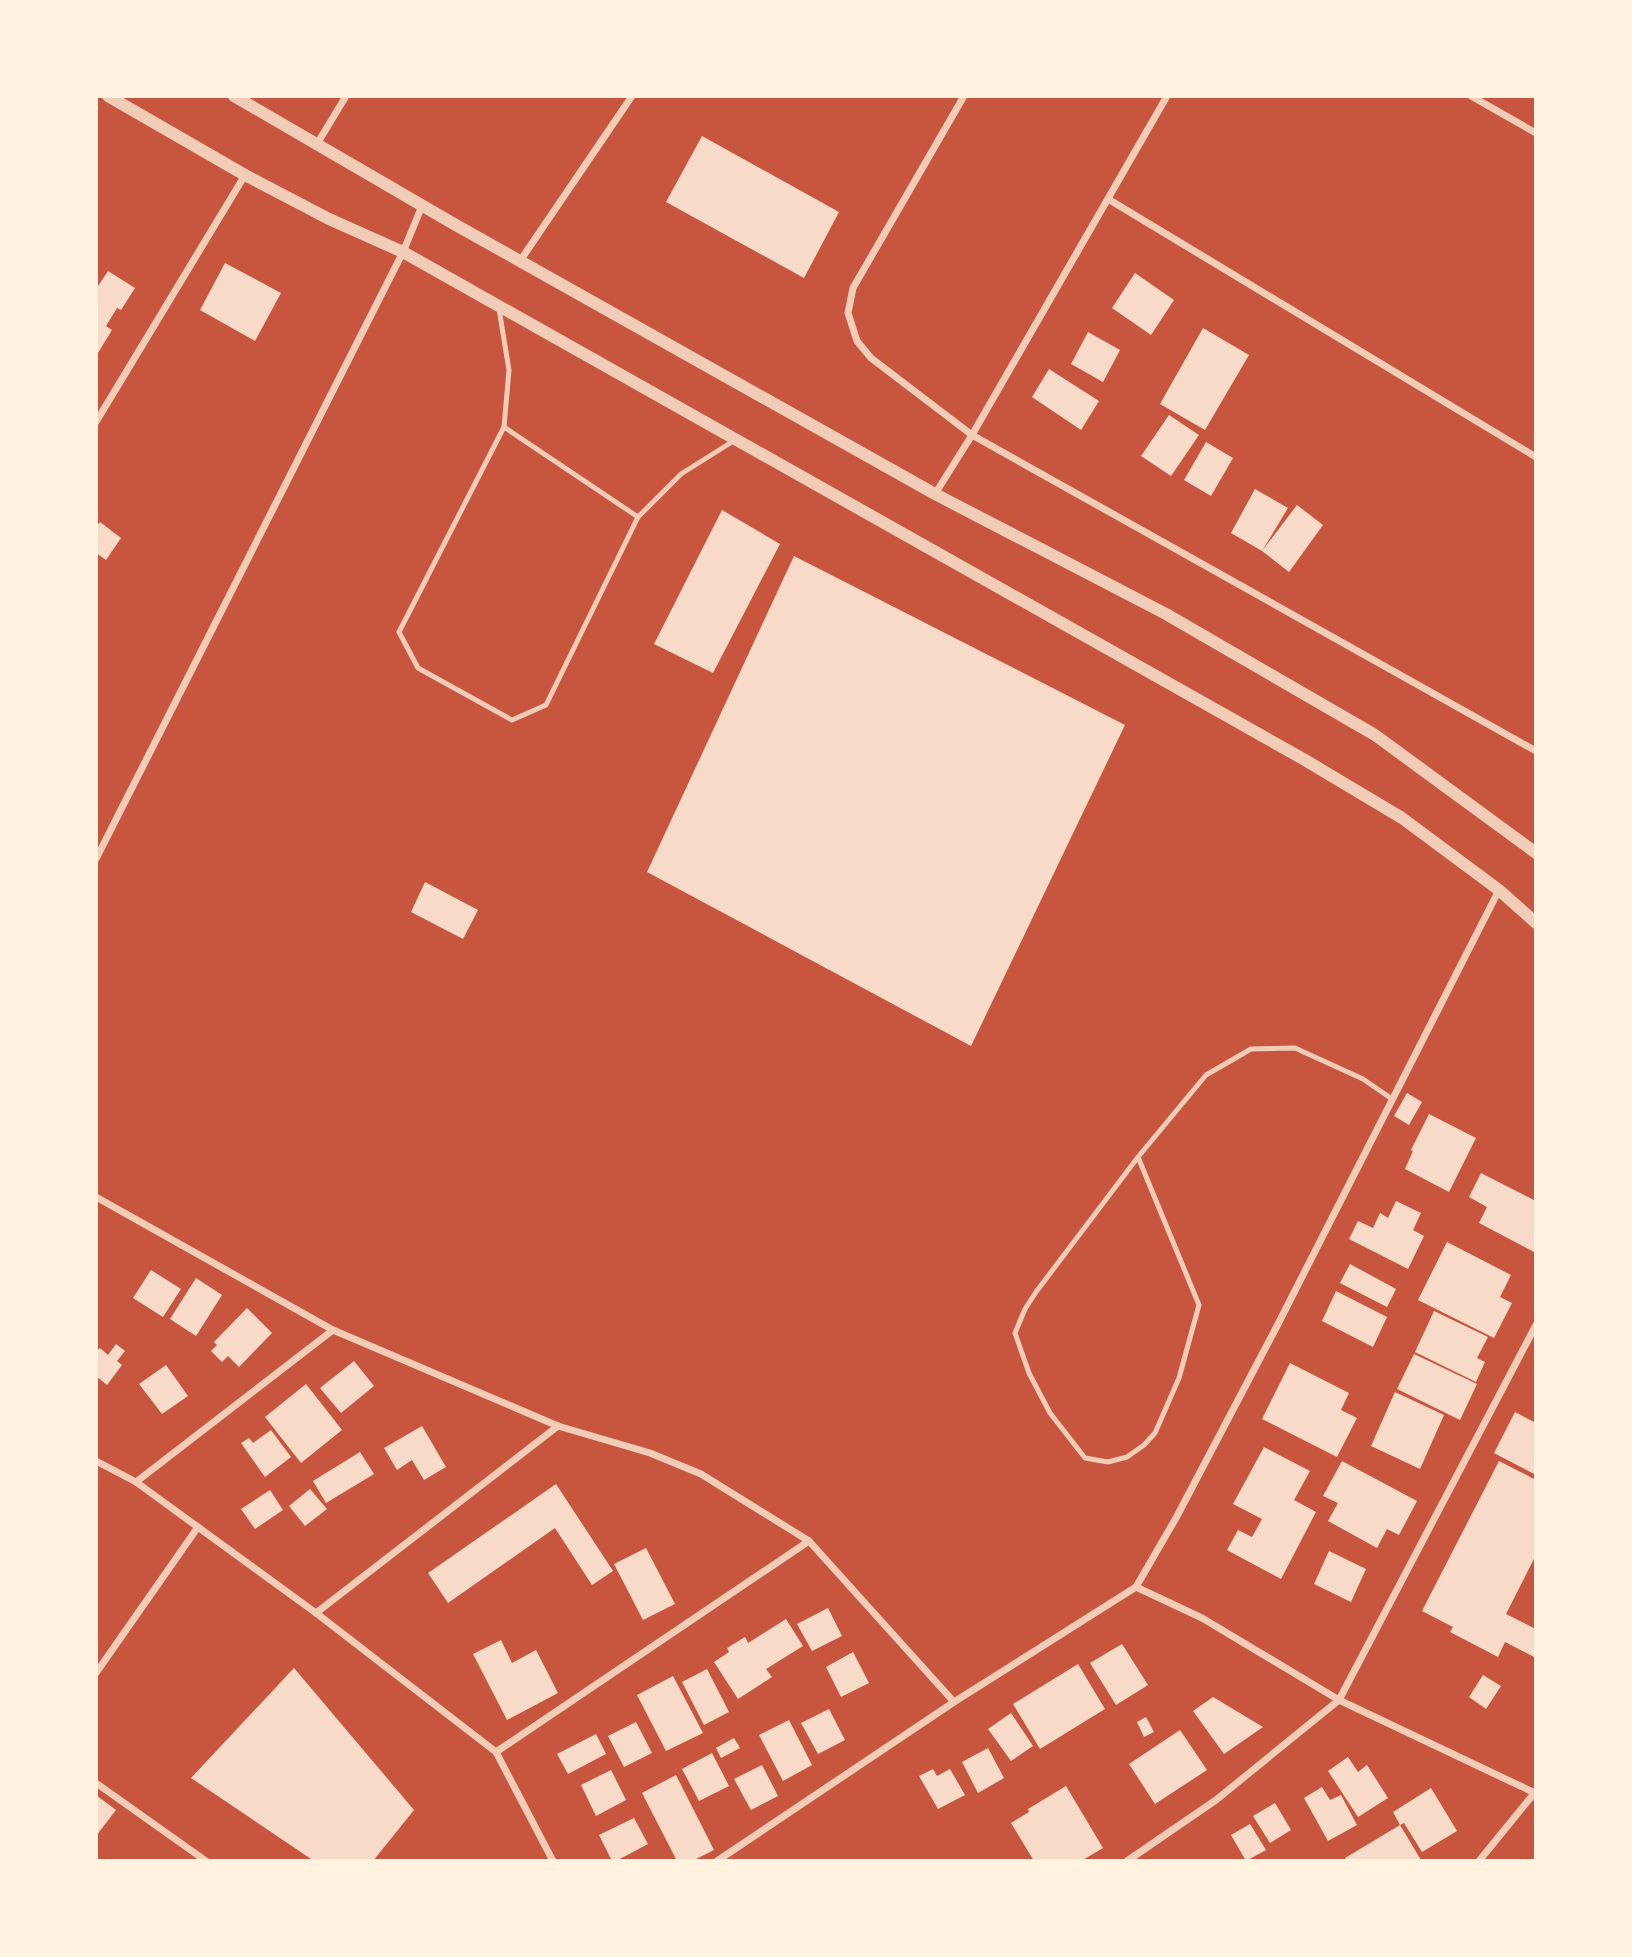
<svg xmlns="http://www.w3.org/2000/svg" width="1632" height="1957" font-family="Georgia,serif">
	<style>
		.building { fill: #f7dbc8 }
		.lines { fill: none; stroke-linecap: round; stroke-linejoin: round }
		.service { stroke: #f1ccb7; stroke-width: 5 }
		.minor { stroke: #f1ccb7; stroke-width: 7 }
		.tertiary { stroke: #f1ccb7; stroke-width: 12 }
	</style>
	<rect width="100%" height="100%" fill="#c8553d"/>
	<g class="building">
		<path d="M702,136L839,212L804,278L666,202Z"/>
		<path d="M225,263L281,293L255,341L200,310Z"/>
		<path d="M108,271L135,288L121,310L117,308L106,326L112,330L98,353L96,351V289Z"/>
		<path d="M1135,273L1174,300L1151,335L1112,308Z"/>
		<path d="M1203,328L1249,355L1205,430L1160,404Z"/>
		<path d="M1088,332L1120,350L1103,382L1071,364Z"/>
		<path d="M1049,369L1099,401L1081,430L1032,397Z"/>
		<path d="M1169,415L1199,435L1171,476L1141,456Z"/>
		<path d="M1206,442L1233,458L1211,496L1184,480Z"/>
		<path d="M1255,489L1288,508L1262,551L1297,505L1323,525L1289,572L1262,551L1231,533Z"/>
		<path d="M722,510L780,544L713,673L654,644Z"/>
		<path d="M100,522L121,538L106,560L96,553V527Z"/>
		<path d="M794,556L1125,725L971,1046L647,872Z"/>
		<path d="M425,882L478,910L463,939L411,912Z"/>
		<path d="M1407,1093L1422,1102L1409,1125L1394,1116Z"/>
		<path d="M1429,1114L1476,1138L1449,1192L1405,1169L1413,1151L1411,1150Z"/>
		<path d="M1481,1173L1536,1201V1253L1479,1223L1487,1207L1469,1197Z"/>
		<path d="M1396,1201L1421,1213L1413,1230L1424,1236L1408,1269L1349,1239L1358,1221L1373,1228L1380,1213L1388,1218Z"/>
		<path d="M1447,1242L1511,1275L1500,1297L1512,1303L1494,1338L1418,1300Z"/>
		<path d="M1350,1264L1396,1289L1387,1307L1340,1283Z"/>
		<path d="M151,1270L181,1289L163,1317L133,1298Z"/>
		<path d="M196,1278L222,1295L196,1336L170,1319Z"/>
		<path d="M1336,1291L1387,1317L1373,1347L1322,1321Z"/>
		<path d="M247,1308L272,1333L239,1367L228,1356L222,1362L211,1351L217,1345L214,1342Z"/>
		<path d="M1434,1311L1488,1337L1477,1358L1485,1362L1476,1382L1415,1352Z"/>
		<path d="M116,1344L125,1351L117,1361L122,1365L107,1385L96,1376V1352L100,1348L108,1355Z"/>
		<path d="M1414,1354L1477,1384L1460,1420L1397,1389Z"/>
		<path d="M354,1361L374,1386L341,1413L320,1388Z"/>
		<path d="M1290,1363L1349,1393L1341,1410L1357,1418L1337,1457L1262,1419Z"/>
		<path d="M166,1365L188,1396L162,1414L139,1384Z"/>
		<path d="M306,1384L342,1430L301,1463L265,1417Z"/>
		<path d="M1395,1392L1444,1415L1420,1469L1371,1446Z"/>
		<path d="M1515,1412L1536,1423V1475L1494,1453Z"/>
		<path d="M422,1426L446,1467L424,1480L412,1460L397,1470L384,1448Z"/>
		<path d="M271,1430L291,1457L265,1477L241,1443L249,1438L253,1443Z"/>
		<path d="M1264,1447L1310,1471L1294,1500L1316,1512L1281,1579L1227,1550L1238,1530L1252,1537L1262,1519L1233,1504Z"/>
		<path d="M360,1452L374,1474L326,1503L313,1481Z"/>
		<path d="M1342,1461L1417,1501L1399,1535L1387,1529L1377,1548L1328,1521L1338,1503L1323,1496Z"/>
		<path d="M1499,1461L1536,1480V1555L1506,1614L1536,1629V1658L1505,1642L1498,1657L1450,1632L1453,1627L1422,1611Z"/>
		<path d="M556,1484L613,1571L592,1585L555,1528L448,1603L428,1573Z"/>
		<path d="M310,1489L327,1509L305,1526L289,1506Z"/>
		<path d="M270,1490L283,1510L255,1529L241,1509Z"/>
		<path d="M646,1548L675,1604L643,1620L614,1564Z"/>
		<path d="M1329,1551L1366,1569L1351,1602L1314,1584Z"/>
		<path d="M828,1608L842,1636L812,1651L797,1624Z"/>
		<path d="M786,1619L803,1646L766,1669L772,1677L738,1699L714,1662L729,1652L727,1648L745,1637L748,1643Z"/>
		<path d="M501,1640L512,1663L536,1650L558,1693L507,1720L473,1654Z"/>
		<path d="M1122,1644L1148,1685L1116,1705L1090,1663Z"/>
		<path d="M853,1652L869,1683L841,1697L826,1667Z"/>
		<path d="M1078,1664L1105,1709L1040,1749L1013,1704Z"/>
		<path d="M294,1668L414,1810L373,1861H314L191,1778Z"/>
		<path d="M707,1669L729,1712L704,1725L682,1682Z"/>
		<path d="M1483,1675L1501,1686L1486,1709L1469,1697Z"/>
		<path d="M673,1676L703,1733L666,1751L637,1695Z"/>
		<path d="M1213,1697L1263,1727L1224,1754L1193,1711Z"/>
		<path d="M829,1709L845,1740L818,1754L801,1723Z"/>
		<path d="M1011,1713L1033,1746L1011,1761L988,1729Z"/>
		<path d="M1146,1717L1154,1732L1144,1737L1137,1722Z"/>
		<path d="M789,1720L812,1765L783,1781L759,1735Z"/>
		<path d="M636,1722L652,1753L624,1767L608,1736Z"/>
		<path d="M1180,1730L1207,1770L1155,1804L1129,1764Z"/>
		<path d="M596,1734L606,1754L568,1774L557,1754Z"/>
		<path d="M734,1738L740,1748L721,1758L716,1748Z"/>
		<path d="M988,1748L1004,1778L978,1793L962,1762Z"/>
		<path d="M712,1753L729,1786L699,1801L682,1769Z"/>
		<path d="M1348,1757L1358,1772L1367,1765L1388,1798L1358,1817L1328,1771Z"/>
		<path d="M762,1765L778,1796L751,1810L734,1779Z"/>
		<path d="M933,1769L937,1776L950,1769L965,1795L938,1809L919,1776Z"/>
		<path d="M611,1770L626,1800L596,1816L581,1785Z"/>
		<path d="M676,1775L714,1850L692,1861H677L642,1793Z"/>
		<path d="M1066,1786L1103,1848L1081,1861H1034L1011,1823L1029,1812L1028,1809Z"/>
		<path d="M1322,1787L1330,1800L1341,1795L1357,1825L1328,1841L1304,1798Z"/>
		<path d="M1431,1788L1457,1831L1422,1852L1404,1823L1400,1825L1393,1812Z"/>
		<path d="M96,1795L116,1810L96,1836Z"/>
		<path d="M1275,1803L1291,1830L1270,1843L1253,1816Z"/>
		<path d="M634,1818L648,1844L616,1861H612L599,1835Z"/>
		<path d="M1250,1824L1266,1850L1246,1861L1231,1835Z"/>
		<path d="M1400,1825L1421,1860L1346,1861L1345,1858Z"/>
	</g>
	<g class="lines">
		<g class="service">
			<path d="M499,309L509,370L504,427L399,632L418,668L512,720L546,705L638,517L681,474L735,440"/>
			<path d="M504,427L638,517"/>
			<path d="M1138,1157L1199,1305L1179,1378L1155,1433L1144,1445L1127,1457L1108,1462L1085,1458L1050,1413L1029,1373L1015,1333L1025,1309L1036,1292L1138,1157L1206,1075L1251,1049L1295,1048L1363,1079L1392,1099"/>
		</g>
		<g class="minor">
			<path d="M964,96L853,288L848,313L857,341L871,358L972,435L1536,751"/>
			<path d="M1471,96L1536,133"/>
			<path d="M317,144L346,96"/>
			<path d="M1108,199L1536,457"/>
			<path d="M520,261L632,96"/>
			<path d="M96,422L245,175"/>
			<path d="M935,494L972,435L1167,96"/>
			<path d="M96,859L403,252L422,206"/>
			<path d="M96,1197L333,1330L558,1426L650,1453L701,1474L809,1541"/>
			<path d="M96,1461L136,1482L316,1613L496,1752L553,1861"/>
			<path d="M136,1482L333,1330"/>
			<path d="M1136,1587L1202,1618L1339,1700L1535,1793"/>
			<path d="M316,1613L558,1426"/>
			<path d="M96,1673L198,1527"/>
			<path d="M496,1752L809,1541L954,1702"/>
			<path d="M96,1783L206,1861"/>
			<path d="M717,1861L954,1702L1136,1587L1176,1518L1277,1326L1499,890"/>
			<path d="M1127,1861L1216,1800L1339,1700L1536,1325"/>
			<path d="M1479,1861L1536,1791"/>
		</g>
		<g class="tertiary">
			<path d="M108,96L245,175L329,219L403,252L1305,760L1402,818L1499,890L1536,923"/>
			<path d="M234,96L454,224L935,494L1166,614L1375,735L1536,853"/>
		</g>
	</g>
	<rect width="1632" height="1957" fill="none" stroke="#fff3e0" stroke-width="196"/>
</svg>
